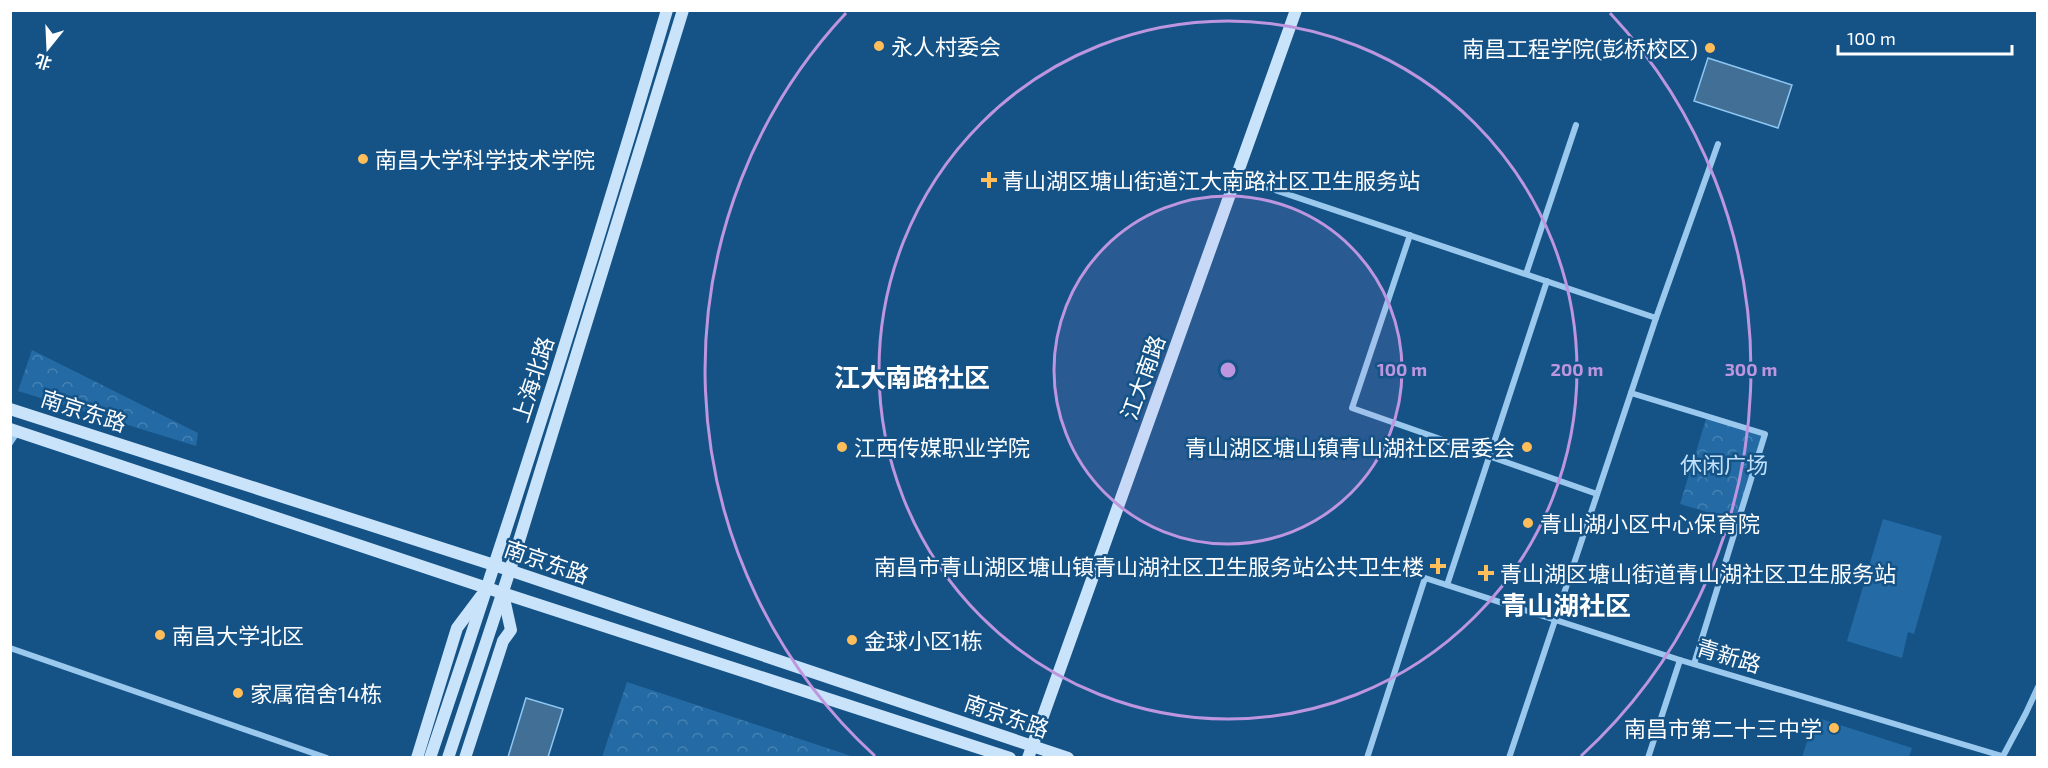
<svg xmlns="http://www.w3.org/2000/svg" width="2048" height="768" font-family="'Exo 2','Noto Sans SC',sans-serif">
	<style>
		.forest { fill: url(#forest-crowns) }
		.pitch { fill: #246ba5 }
		.water { fill: #416f96; stroke: #8dc6f1; stroke-width: 1.5 }
		.lines { fill: none; stroke-linecap: round; stroke-linejoin: round }
		.street { stroke: #9bc9ee; stroke-width: 6 }
		.secondary { stroke: #c9e3fa; stroke-width: 12 }
		.ring { fill: none; stroke: #bd96df; stroke-width: 3 }
		.poi-dot { fill: #ffbe59; stroke: #155387; stroke-width: 2 }
		.labels { text-anchor: middle; dominant-baseline: central; stroke-width: 5; stroke-linejoin: round; paint-order: stroke }
		.poi-label { font-size: 22px; fill: #fff; stroke: #155387; text-anchor: start }
		.street-label { font-size: 22px; fill: #fff; stroke: #155387 }
		.park-label { font-size: 22px; fill: #c1e1fb; stroke: #155387 }
		.quarter-label { font-size: 26px; font-weight: bold; fill: #fff; stroke: #155387 }
		.centre { fill: #bd96df; stroke: #155387; stroke-width: 3 }
		.ring-label { font-size: 18px; text-anchor: middle; font-weight: bold; fill: #bd96df; stroke: #155387; stroke-width: 5; stroke-linejoin: round; paint-order: stroke }
	</style>
	<defs>
		<pattern id="forest-crowns" width="20" height="18" patternUnits="userSpaceOnUse" patternTransform="scale(1.5)"><rect width="20" height="18" fill="#246ba5"/><path d="M2 6a3 3 0 1 1 6 0M12 15a3 3 0 1 1 6 0" fill="none" stroke="#4581b2"/></pattern>
	</defs>
	<rect width="100%" height="100%" fill="#155387"/>
	<g class="forest">
		<path d="M32,350L198,433L196,446L18,391Z"/>
		<path d="M1707,416L1765,434L1738,521L1680,504Z"/>
		<path d="M627,682L854,757H602Z"/>
	</g>
	<g class="pitch">
		<path d="M1883,519L1942,536L1914,634L1908,632L1902,658L1847,641Z"/>
		<path d="M1815,717L1912,748L1909,757H1802Z"/>
	</g>
	<g class="water">
		<path d="M1708,58L1792,85L1778,128L1694,101Z"/>
		<path d="M526,698L563,709L548,757H508Z"/>
	</g>
	<g class="lines">
		<g class="street">
			<path d="M1236,177L1656,318L1509,758"/>
			<path d="M1410,235L1352,408L1597,494"/>
			<path d="M1526,274L1576,125"/>
			<path d="M1656,318L1718,144"/>
			<path d="M1631,393L1765,434L1694,664"/>
			<path d="M10,443L18,431"/>
			<path d="M1447,585L1547,281"/>
			<path d="M10,648L327,758"/>
			<path d="M1367,758L1425,578L1680,660L2002,756"/>
			<path d="M1648,758L1680,660"/>
			<path d="M2002,758L2026,713L2038,687"/>
		</g>
		<g class="secondary">
			<path d="M10,409L494,565L1068,758"/>
			<path d="M10,429L487,588L1010,758"/>
			<path d="M417,758L457,628L481,596"/>
			<path d="M430,758C514,510 593,261 667,10"/>
			<path d="M448,758L510,570L683,10"/>
			<path d="M465,758L503,641L511,630L503,594"/>
			<path d="M1028,758L1296,10"/>
		</g>
	</g>
	<circle cx="1228" cy="370" r="174" fill="#bd96df" fill-opacity=".12"/>
	<g class="ring">
		<circle cx="1228" cy="370" r="174"/>
		<circle cx="1228" cy="370" r="349"/>
		<path d="M875 756A523 523 0 0 1 846 13M1610 13A523 523 0 0 1 1581 756"/>
	</g>
	<g class="poi-dot">
		<circle cx="879" cy="46" r="6"/>
		<circle cx="1710" cy="48" r="6"/>
		<circle cx="363" cy="159" r="6"/>
		<path d="M986 171h6v6h6v6h-6v6h-6v-6h-6v-6h6z"/>
		<circle cx="842" cy="447" r="6"/>
		<circle cx="1527" cy="447" r="6"/>
		<circle cx="1528" cy="523" r="6"/>
		<path d="M1435 557h6v6h6v6h-6v6h-6v-6h-6v-6h6z"/>
		<path d="M1483 564h6v6h6v6h-6v6h-6v-6h-6v-6h6z"/>
		<circle cx="160" cy="635" r="6"/>
		<circle cx="852" cy="640" r="6"/>
		<circle cx="238" cy="693" r="6"/>
		<circle cx="1834" cy="728" r="6"/>
	</g>
	<g class="labels">
		<g class="poi-label">
			<text x="891" y="46">永人村委会</text>
			<text x="1698" y="48" text-anchor="end">南昌工程学院(彭桥校区)</text>
			<text x="375" y="159">南昌大学科学技术学院</text>
			<text x="1002" y="180">青山湖区塘山街道江大南路社区卫生服务站</text>
			<text x="854" y="447">江西传媒职业学院</text>
			<text x="1515" y="447" text-anchor="end">青山湖区塘山镇青山湖社区居委会</text>
			<text x="1540" y="523">青山湖小区中心保育院</text>
			<text x="1424" y="566" text-anchor="end">南昌市青山湖区塘山镇青山湖社区卫生服务站公共卫生楼</text>
			<text x="1500" y="573">青山湖区塘山街道青山湖社区卫生服务站</text>
			<text x="172" y="635">南昌大学北区</text>
			<text x="864" y="640">金球小区1栋</text>
			<text x="250" y="693">家属宿舍14栋</text>
			<text x="1822" y="728" text-anchor="end">南昌市第二十三中学</text>
		</g>
		<g class="street-label">
			<text transform="translate(1142 377) rotate(-70)">江大南路</text>
			<text transform="translate(532 379) rotate(-72)">上海北路</text>
			<text transform="translate(84 410) rotate(18)">南京东路</text>
			<text transform="translate(547 561) rotate(19)">南京东路</text>
			<text transform="translate(1729 655) rotate(17)">青新路</text>
			<text transform="translate(1007 715) rotate(19)">南京东路</text>
		</g>
		<g class="park-label">
			<text x="1724" y="464">休闲广场</text>
		</g>
		<g class="quarter-label">
			<text x="912" y="376">江大南路社区</text>
			<text x="1566" y="604">青山湖社区</text>
		</g>
	</g>
	<circle cx="1228" cy="370" r="9" class="centre"/>
	<g class="ring-label">
		<text x="1402" y="376">100 m</text>
		<text x="1577" y="376">200 m</text>
		<text x="1751" y="376">300 m</text>
	</g>
	<rect width="2048" height="768" fill="none" stroke="#ffffff" stroke-width="24"/>
	<g transform="translate(48 48) rotate(198)" stroke="#155387" stroke-width="4.5" paint-order="stroke">
	<path d="M0-4.5L10 22L0 15L-10 22Z" fill="#ffffff"/>
	<text y="-9" font-size="16" font-weight="bold" text-anchor="middle" fill="#ffffff">北</text>
	</g>
	<path d="M1838 45v9h174v-9" fill="none" stroke="#ffffff" stroke-width="3"/>
	<text x="1847" y="45" font-size="18" fill="#ffffff" stroke="#155387" stroke-width="4.5" paint-order="stroke">100 m</text>
</svg>
